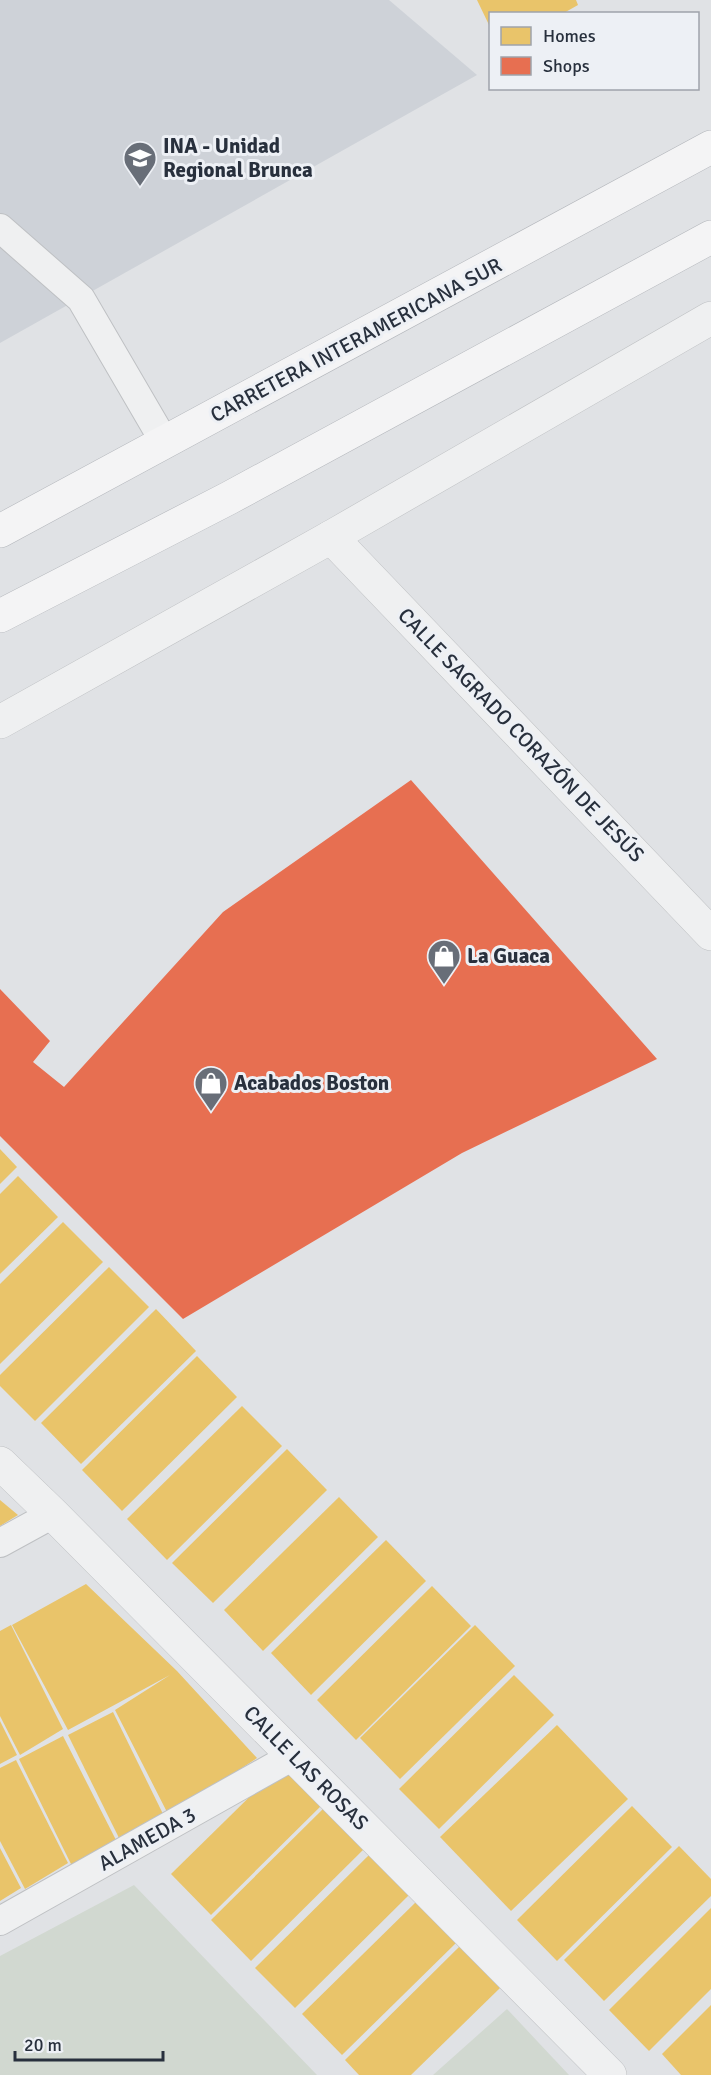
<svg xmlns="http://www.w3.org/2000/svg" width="711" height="2075" font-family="Signika,sans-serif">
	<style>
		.built { fill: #ced2d8 }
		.green { fill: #d1d8d0 }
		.homes { fill: #e9c46a }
		.shops { fill: #e76f51 }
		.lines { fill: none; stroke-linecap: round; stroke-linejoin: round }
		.service-casing { stroke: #bec0c3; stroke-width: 30 }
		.minor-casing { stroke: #bec0c3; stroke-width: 34 }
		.trunk-casing { stroke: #b2b5ba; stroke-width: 34 }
		.service { stroke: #eff0f1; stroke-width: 28 }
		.minor { stroke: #eff0f1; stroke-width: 33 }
		.trunk { stroke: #f4f4f5; stroke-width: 33 }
		.labels { text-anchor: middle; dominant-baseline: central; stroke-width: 6; stroke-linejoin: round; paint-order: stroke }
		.poi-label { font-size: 21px; font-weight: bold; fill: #28303d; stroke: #edf0f5; text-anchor: start }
		.street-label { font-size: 21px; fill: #28303d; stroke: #edf0f5 }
	</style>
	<rect width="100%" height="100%" fill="#e0e2e5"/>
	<path class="built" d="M0,0H389L477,75L0,343Z"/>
	<g class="green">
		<path d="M134,1885L317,2075H0V1956Z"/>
		<path d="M507,2009L569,2075H433Z"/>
	</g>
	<g class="homes">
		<path d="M477,0H576L578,5L562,14H490V27Z"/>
		<path d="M0,1149L17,1167L0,1184Z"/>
		<path d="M18,1176L58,1217L0,1274V1194Z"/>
		<path d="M63,1222L103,1262L0,1364V1284Z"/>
		<path d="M109,1267L149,1307L35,1421L0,1386V1375Z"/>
		<path d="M156,1309L196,1351L81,1464L41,1423Z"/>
		<path d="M197,1356L237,1397L122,1511L82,1470Z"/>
		<path d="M242,1406L282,1446L167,1560L127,1519Z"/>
		<path d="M287,1449L327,1490L213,1603L172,1563Z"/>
		<path d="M339,1497L378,1537L263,1651L224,1610Z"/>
		<path d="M0,1500L18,1515L0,1526Z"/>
		<path d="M386,1540L426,1581L311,1695L271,1653Z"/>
		<path d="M86,1584L177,1671L257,1758L169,1816L115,1710L170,1675L68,1730L12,1625Z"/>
		<path d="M432,1586L471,1626L356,1740L317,1700Z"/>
		<path d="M11,1625L63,1729L20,1755L0,1716V1631Z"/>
		<path d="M475,1625L515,1666L400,1779L360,1738Z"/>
		<path d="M514,1675L554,1715L439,1829L399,1789Z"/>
		<path d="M113,1712L164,1816L121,1842L68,1735Z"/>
		<path d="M0,1721L17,1755L0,1764Z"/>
		<path d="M557,1725L628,1799L511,1911L440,1837Z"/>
		<path d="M63,1736L116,1840L72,1866L19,1759Z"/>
		<path d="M16,1760L68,1863L25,1889L0,1841V1768Z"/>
		<path d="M286,1761L326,1801L211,1915L171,1874Z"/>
		<path d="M326,1806L366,1847L251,1961L211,1920Z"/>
		<path d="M632,1806L672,1847L557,1961L517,1920Z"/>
		<path d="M679,1846L711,1879V1896L604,2001L564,1960Z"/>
		<path d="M0,1848L21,1888L0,1901Z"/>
		<path d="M370,1854L410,1894L295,2008L255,1968Z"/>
		<path d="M417,1901L457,1942L342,2055L302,2014Z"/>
		<path d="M711,1908V1989L649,2051L609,2010Z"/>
		<path d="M460,1946L500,1988L411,2075H359L345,2060Z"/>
		<path d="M711,2005V2075H681L662,2054Z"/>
	</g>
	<path class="shops" d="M411,780L657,1059L462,1153L183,1319L0,1136V989L50,1041L33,1062L64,1087L223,912Z"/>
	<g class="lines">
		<defs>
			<g id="service">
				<path d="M0,228L81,299L165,443"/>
				<path d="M0,1543L53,1514"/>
				<path d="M0,1921L293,1756"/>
			</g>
			<g id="minor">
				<path d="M331,537L711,934"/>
				<path d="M0,722L331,537L711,318"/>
				<path d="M0,1463L53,1514L610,2075"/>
			</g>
			<g id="trunk">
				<path d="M0,531L711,147"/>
				<path d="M0,616L229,498L711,237"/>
			</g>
		</defs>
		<use href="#service" class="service-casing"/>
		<use href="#minor" class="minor-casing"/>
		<use href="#trunk" class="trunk-casing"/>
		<use href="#service" class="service"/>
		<use href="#minor" class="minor"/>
		<use href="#trunk" class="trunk"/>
	</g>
	<defs>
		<symbol id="university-pin" viewBox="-11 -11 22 30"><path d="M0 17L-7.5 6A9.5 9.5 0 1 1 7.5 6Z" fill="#686e78" stroke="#edf0f5"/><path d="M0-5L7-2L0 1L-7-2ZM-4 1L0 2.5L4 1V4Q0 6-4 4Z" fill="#fff"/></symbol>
		<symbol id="shop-pin" viewBox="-11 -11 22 30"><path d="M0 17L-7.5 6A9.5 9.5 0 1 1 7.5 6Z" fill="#686e78" stroke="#edf0f5"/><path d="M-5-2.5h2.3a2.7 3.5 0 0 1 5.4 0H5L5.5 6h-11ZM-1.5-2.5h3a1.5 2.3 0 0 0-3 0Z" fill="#fff"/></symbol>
	</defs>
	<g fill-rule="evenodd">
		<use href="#university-pin" x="121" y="139" width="38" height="52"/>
		<use href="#shop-pin" x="425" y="937" width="38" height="52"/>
		<use href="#shop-pin" x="192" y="1064" width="38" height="52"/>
	</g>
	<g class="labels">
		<g class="poi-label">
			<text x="163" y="146">INA - Unidad<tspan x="163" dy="24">Regional Brunca</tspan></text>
			<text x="467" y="956">La Guaca</text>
			<text x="234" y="1083">Acabados Boston</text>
		</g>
		<g class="street-label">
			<text transform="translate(356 340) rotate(-28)">CARRETERA INTERAMERICANA SUR</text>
			<text transform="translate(521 735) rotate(46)">CALLE SAGRADO CORAZÓN DE JESÚS</text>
			<text transform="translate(306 1768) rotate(45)">CALLE LAS ROSAS</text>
			<text transform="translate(147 1839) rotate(-29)">ALAMEDA 3</text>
		</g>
	</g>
	<rect x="489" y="12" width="210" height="78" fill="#edf0f5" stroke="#9ea3ab" stroke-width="1.5"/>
	<rect x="501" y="27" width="30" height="18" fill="#e9c46a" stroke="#9ea3ab" stroke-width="1.5"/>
	<text x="543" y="42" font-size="18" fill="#28303d">Homes</text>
	<rect x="501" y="57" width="30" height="18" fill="#e76f51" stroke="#9ea3ab" stroke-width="1.5"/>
	<text x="543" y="72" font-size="18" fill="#28303d">Shops</text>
	<path d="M15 2051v9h148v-9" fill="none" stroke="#28303d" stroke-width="3"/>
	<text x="24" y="2051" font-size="18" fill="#28303d" stroke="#edf0f5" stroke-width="4.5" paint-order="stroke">20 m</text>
</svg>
